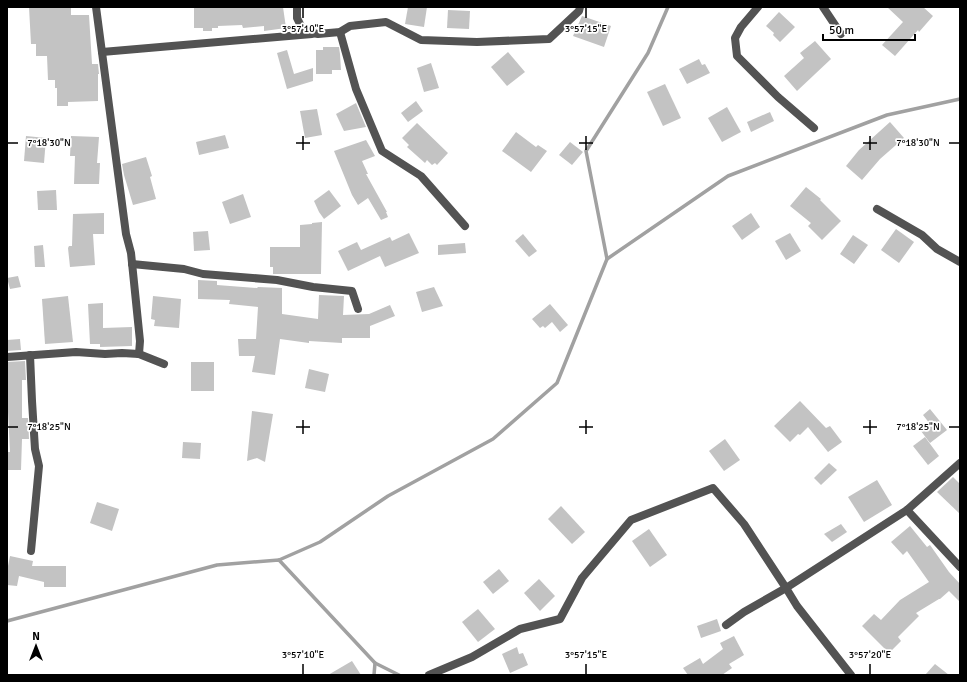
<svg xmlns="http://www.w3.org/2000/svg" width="967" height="682" font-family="Signika,sans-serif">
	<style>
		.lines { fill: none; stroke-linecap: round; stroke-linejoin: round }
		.stream { stroke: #a1a1a1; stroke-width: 3.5 }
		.building { fill: #c3c3c3 }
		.minor { stroke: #535353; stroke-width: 8 }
		.ticks { fill: none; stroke: #000; stroke-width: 1.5 }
		.ticks-label { font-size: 10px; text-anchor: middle; fill: #000; stroke: #fff; stroke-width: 3.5; stroke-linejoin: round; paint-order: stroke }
	</style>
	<rect width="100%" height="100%" fill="#fff"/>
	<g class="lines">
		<g class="stream">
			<path d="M607,259L586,151L648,53L668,7"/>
			<path d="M279,560L320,542L388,496L493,439L557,383L607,259L728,176L887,115L960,99"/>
			<path d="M7,621L217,565L279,560L375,663L399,675"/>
			<path d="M374,675L375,663"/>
		</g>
	</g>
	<g class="building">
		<path d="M29,7H71V15H89L92,64H98L99,74H98V101L68,102V106H57V88H55V80H48L47,56H36V44H31Z"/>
		<path d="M194,7H283L286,28L264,31V26L243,28L242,25L218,26V28H212V31H203V28H194Z"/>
		<path d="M408,7H427L424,27L405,24Z"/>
		<path d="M887,7H923L933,16L919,32L918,30L895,56L882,45L903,22Z"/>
		<path d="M448,10L470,11L469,29L447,28Z"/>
		<path d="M779,12L795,27L780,42L773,35L774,33L766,26Z"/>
		<path d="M582,16L611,26L604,47L573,36Z"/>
		<path d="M815,41L831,59L797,91L784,76L804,58L800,53Z"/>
		<path d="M323,47H339L340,54L341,70H332V74H316V50H323Z"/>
		<path d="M287,50L294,74L313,68V81L287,89L277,53Z"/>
		<path d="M508,52L525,72L507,86L491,67Z"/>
		<path d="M699,59L702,65L705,64L710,73L687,84L679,69Z"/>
		<path d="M431,63L439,88L424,92L417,68Z"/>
		<path d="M665,84L681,118L663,126L647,92Z"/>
		<path d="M416,101L423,111L408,122L401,113Z"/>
		<path d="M356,103L366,127L344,131L336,114Z"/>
		<path d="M727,107L741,132L722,142L708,118Z"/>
		<path d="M317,109L322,135L305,138L300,111Z"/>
		<path d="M770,112L774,121L751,132L747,122Z"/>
		<path d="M890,122L904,138L880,159L862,180L846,166L859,150Z"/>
		<path d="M417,123L448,153L437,165L435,163L432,165L427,160L425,163L407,147L409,145L402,138Z"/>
		<path d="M516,132L536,147L538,145L547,151L531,172L502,151Z"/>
		<path d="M225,135L229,148L199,155L196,142Z"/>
		<path d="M26,136L46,138L44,163L24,161Z"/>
		<path d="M71,136L99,137L97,163H100L99,184H74L75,156H70Z"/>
		<path d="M366,140L375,156L362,161L368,174H366L387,212H386L388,217L381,220L368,198L358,205L352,195L334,151Z"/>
		<path d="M570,142L583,152L572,165L559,155Z"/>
		<path d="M146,157L152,176L150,177L156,199L133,205L124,175L122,164Z"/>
		<path d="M806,187L821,199L820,200L841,221L822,240L808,226L811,223L790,206Z"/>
		<path d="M56,190L57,210H38L37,191Z"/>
		<path d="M329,190L341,206L324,219L319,212L314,201Z"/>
		<path d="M243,194L251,217L230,224L222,202Z"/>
		<path d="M104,213V234H93L95,265L70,267L68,248L69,246H72L73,214Z"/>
		<path d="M751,213L760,227L742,240L732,226Z"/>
		<path d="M322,222L321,274H273V267H270V247H300V225L312,224V223Z"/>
		<path d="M896,229L914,242L899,263L881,250Z"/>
		<path d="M208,231L210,250L194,251L193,232Z"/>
		<path d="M409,233L419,253L385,267L380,256L348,271L338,251L357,242L361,250L390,237L392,241Z"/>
		<path d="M790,233L801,251L786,260L775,241Z"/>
		<path d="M523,234L537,251L529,257L515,241Z"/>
		<path d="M853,235L868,245L854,264L840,254Z"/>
		<path d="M465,243L466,253L438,255V245Z"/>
		<path d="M43,245L45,267H35L34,246Z"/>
		<path d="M18,276L21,287L10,289L7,278Z"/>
		<path d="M198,280L217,281V285L257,288L258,287L282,288V314L318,319L319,295L344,296L343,315L369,314L390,305L395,316L370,326V338H342V343L309,341V343L280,339L275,375L252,372L255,356H239L238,339H256L258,307L229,304L230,300L198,299Z"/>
		<path d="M434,287L443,306L422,312L416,292Z"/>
		<path d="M68,296L73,342L45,344L42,299Z"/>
		<path d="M153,296L181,299L179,328L154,326L155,320L151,319Z"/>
		<path d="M103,303V328L132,327V346L100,347V344H90L88,304Z"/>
		<path d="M550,304L568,325L560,332L552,322L545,328L543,326L540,328L532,319Z"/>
		<path d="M20,339L21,350L7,351V340Z"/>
		<path d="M25,361L26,380H22V418H28L29,439H22L21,470H7V452H10L8,412H7V362Z"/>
		<rect x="191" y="362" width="23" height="29"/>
		<path d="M309,369L329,374L325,392L305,388Z"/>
		<path d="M800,401L826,428L830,426L842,442L828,452L808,427L800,435L798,434L790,442L774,426Z"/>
		<path d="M930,409L947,430L930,443L921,431L930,424L923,415Z"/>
		<path d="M252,411L273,414L265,462L257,458L247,461Z"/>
		<path d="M925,437L939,456L928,465L913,446Z"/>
		<path d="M725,439L740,460L724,471L709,451Z"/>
		<path d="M183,442L201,443L200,459L182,458Z"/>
		<path d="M829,463L837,470L821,485L814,478Z"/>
		<path d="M953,477L960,484V514L937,492Z"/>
		<path d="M877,480L892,505L864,522L848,497Z"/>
		<path d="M97,502L119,509L112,531L90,523Z"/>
		<path d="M561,506L585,532L572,544L548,519Z"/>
		<path d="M841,524L847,532L832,542L824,534Z"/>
		<path d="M910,526L927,547L930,545L949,572L960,584V602L949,591L940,599H939L916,613L919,616L898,637L901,641L889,653L862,626L874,614L881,620L900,600L929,582L907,551L903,555L891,542Z"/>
		<path d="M649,529L667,555L650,567L632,541Z"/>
		<path d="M10,556L33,561L32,566H66V587H44V582L19,576L17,586L7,585V571Z"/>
		<path d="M499,569L509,581L493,594L483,582Z"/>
		<path d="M539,579L555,596L540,611L524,593Z"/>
		<path d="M478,609L495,629L478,642L462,622Z"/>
		<path d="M717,619L721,631L701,638L697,626Z"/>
		<path d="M734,636L744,655L729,664L732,668L722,675H688L683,668L700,658L703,664L723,649L720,643Z"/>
		<path d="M517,647L519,654L523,653L528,665L510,673L502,654Z"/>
		<path d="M352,661L361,675H328Z"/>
		<path d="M935,664L949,675H925Z"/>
	</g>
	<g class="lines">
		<g class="minor">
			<path d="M96,7L126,234L131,253L140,341L139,354"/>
			<path d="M297,7V18L301,26L308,32L318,34L340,32L350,26L386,22L421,40L477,42L549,39L579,11L580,7"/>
			<path d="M758,7L741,27L735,38L737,56L778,97L814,128"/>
			<path d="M823,7L841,34"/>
			<path d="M340,32L356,89L382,151L421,176L465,226"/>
			<path d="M102,52L312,34"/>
			<path d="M877,209L922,235L937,249L960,262"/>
			<path d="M132,264L184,269L203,274L277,280L313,287L352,291L358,309"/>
			<path d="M30,355L32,401L35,449L39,466L31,551"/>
			<path d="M7,357L76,352L105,354L122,353L139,354L164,364"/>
			<path d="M907,510L960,567"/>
			<path d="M726,625L744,612L786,588L907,510L960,463"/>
			<path d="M429,675L472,657L520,629L560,619L582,578L631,520L713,488L744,524L786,588L797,606L851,675"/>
		</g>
	</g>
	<path class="ticks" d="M303,8V18M586,8V18M303,136V150M586,136V150M870,136V150M8,143H18M296,143H310M579,143H593M863,143H877M949,143H959M303,420V434M586,420V434M870,420V434M8,427H18M296,427H310M579,427H593M863,427H877M949,427H959M303,664V674M586,664V674M870,664V674"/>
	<g class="ticks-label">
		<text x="303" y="32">3°57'10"E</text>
		<text x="586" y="32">3°57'15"E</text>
		<text x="49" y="146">7°18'30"N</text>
		<text x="918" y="146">7°18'30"N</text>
		<text x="49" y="430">7°18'25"N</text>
		<text x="918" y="430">7°18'25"N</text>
		<text x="303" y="658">3°57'10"E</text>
		<text x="586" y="658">3°57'15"E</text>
		<text x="870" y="658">3°57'20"E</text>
	</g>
	<rect width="967" height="682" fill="none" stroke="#000000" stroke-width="16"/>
	<g transform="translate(36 646)" stroke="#ffffff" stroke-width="3" paint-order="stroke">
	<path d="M0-3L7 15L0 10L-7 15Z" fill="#000000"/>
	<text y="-6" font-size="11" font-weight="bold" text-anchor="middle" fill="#000000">N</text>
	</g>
	<path d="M823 34v6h92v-6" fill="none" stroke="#000000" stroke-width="2"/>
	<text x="829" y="34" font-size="12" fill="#000000" stroke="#ffffff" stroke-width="3" paint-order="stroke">50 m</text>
</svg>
